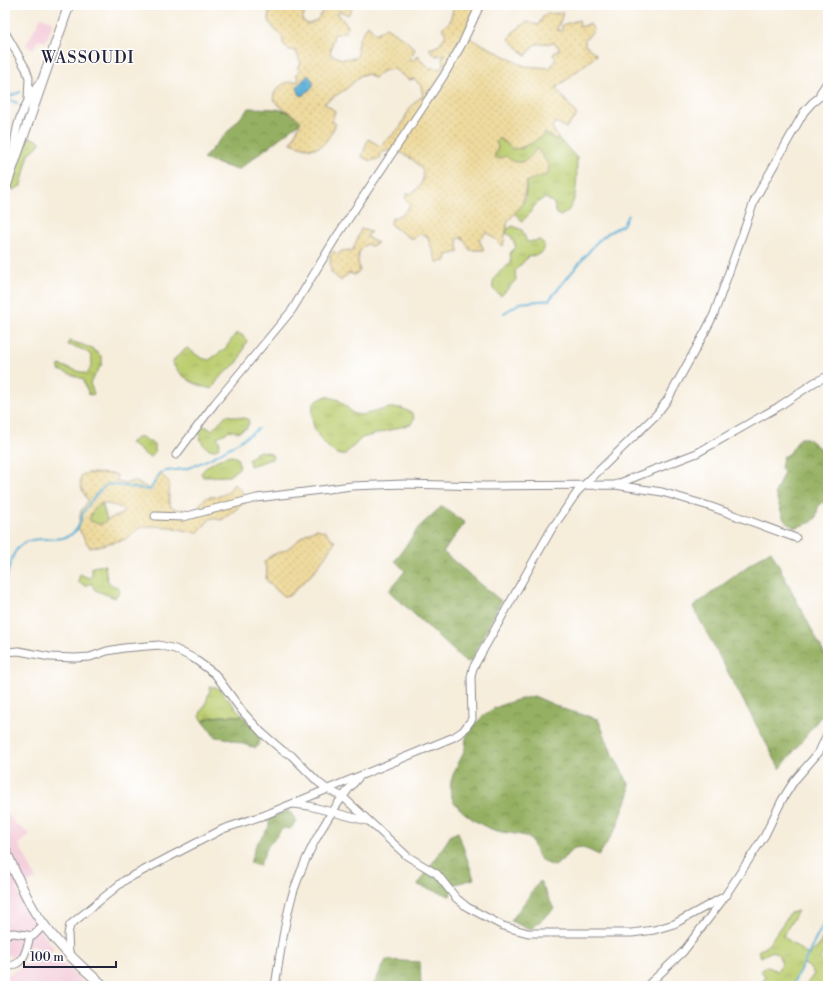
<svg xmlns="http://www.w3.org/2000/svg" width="833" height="991" font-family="'Libre Bodoni',serif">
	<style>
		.built { fill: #f4cfdc }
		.grass { fill: url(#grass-tufts); stroke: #6f7856 }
		.forest { fill: url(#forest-crowns); stroke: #5c694e }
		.sand { fill: url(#sand-dots); stroke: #887e6c; fill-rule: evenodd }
		.water { fill: url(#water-ripples); stroke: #3e6888 }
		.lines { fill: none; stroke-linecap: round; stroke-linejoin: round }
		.stream { stroke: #59afd5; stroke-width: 2 }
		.minor-casing { stroke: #8c888b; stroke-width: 9 }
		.tertiary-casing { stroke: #8c888b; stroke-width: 11 }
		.minor { stroke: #fff; stroke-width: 7 }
		.tertiary { stroke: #fff; stroke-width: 9 }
		.labels { text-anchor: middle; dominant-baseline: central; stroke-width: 3; stroke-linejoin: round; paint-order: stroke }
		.quarter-label { font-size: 16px; letter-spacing: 1px; fill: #22223b; stroke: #fff }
	</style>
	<defs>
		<pattern id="grass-tufts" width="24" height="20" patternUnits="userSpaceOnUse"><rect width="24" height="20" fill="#bccd70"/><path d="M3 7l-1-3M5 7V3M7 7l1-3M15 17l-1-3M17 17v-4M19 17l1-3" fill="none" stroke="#a1b062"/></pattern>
		<pattern id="forest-crowns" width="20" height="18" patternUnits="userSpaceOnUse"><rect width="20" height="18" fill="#95b062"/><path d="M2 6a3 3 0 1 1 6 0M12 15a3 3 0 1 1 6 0" fill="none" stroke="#798f52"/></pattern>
		<pattern id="sand-dots" width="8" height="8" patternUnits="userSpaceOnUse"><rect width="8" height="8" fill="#eeda9e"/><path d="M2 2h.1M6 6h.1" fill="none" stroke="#ccbb89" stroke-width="1.8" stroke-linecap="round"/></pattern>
		<pattern id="water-ripples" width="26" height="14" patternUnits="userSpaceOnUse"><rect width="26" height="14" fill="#59afd5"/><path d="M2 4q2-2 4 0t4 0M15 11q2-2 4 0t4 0" fill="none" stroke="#498eae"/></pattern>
	</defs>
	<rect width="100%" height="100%" fill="#fff"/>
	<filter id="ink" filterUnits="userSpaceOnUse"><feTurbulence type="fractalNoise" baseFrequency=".025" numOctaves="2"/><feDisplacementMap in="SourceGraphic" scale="8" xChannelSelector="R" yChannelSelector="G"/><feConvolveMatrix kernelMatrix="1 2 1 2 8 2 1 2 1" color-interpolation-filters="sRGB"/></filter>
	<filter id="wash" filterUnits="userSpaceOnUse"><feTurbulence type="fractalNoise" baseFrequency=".012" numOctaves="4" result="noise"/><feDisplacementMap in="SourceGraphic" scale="16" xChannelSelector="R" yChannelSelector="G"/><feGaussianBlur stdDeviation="0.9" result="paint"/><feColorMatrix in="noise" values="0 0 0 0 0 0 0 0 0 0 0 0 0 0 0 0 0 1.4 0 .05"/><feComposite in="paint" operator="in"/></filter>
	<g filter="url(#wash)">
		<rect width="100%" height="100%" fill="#f6eddb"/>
		<g class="built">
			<path d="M41,17L53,21L46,42L38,40L33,50L26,45Z"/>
			<path d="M5,809L14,823L30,834L19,844L36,879L16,889L27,913L54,948L50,952L87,986H5V977L41,955L33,945L14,961L9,954L5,956Z"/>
		</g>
		<g class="grass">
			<path d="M545,133L556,140L558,138L577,158C576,175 580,209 560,216L557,214L553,202L545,198C533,202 532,214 522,221L514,213L525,200L527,181L549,166L537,148C535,151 534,155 532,157C522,165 503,164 494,156L498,148L496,141L498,138L521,149C529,143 538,140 545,133Z"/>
			<path d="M29,137L41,142L36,148L29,153L21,186L13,190L9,186Z"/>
			<path d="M513,226L522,230L527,242L540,240C545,245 546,247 542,253L528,257L515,271L516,280L501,296L493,289C491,276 502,270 511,263L510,253L516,247L511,236L506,233L507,229Z"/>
			<path d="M236,333L242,335L247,341L238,362L219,378L212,389C194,385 182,378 172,363L179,354L187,348L201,358L209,360L225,349Z"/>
			<path d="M69,341C82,344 92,347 102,357V364L90,383L94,394L89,395L83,379L59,370V365L87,374C99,354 87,350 68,345Z"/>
			<path d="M326,396L339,400L354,414L362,415L389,408H401L412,413L414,418L411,424L362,438L344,455C336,455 332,451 327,446C313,431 311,424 313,403Z"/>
			<path d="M226,415L248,419L249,423L247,428L237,432L229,430L226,433L217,437L220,443L219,447L215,450C204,450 200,441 199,432L204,426L212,430Z"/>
			<path d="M140,436L155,445V452L150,458L130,443Z"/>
			<path d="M260,451L270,453L273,456L272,459L250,466L249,459L254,454Z"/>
			<path d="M230,455L237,458L240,467L229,476L203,477L201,473C208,464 220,458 230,455Z"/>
			<path d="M102,503L107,520L100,525L91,521L89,518L95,507Z"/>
			<path d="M105,565C107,575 104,584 118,587L120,591L115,598L95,590L91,583L86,586L78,582L80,574L89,578L92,576V567Z"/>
			<path d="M211,686L218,688L243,716C230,716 215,714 203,721L200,716L201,711L205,706Z"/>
			<path d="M798,911L783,936L808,955L818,947L828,926V945L820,959L824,964L827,978L822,986H805L814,974L808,966L803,964L792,986H762L765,976L761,971L766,966L777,971L782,963L778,954L772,951L761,957L758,951L768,945L790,913Z"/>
		</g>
		<g class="forest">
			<path d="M249,108C266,109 289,106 302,121L238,170L203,159Z"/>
			<path d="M800,438H807L828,455L827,467L822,469L825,481L828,486L825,500L818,507L816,518L812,522L794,528L784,520L775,493L784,472L781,468L783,457L789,454Z"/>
			<path d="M442,506L465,523L443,552L501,601L471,661L466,662L389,591L405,571L395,561L419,527Z"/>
			<path d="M771,551L828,661V707L780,769L693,607L757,559Z"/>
			<path d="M534,696L566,710L598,719L611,751L629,784V794L617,827L599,855C569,840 577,849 555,866C528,859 541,846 527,837C521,834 514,834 507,833C487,830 471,820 457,806C442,788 456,769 464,752C466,747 465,742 466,738C469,730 478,722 483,716C497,704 517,700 534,696Z"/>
			<path d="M222,716H243L261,736L258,746L255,748L225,738L215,737L203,721L209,718Z"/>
			<path d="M289,810L297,822L290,829L283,828L268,846L259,866L250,863L256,845L269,827V819Z"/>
			<path d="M458,832L474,879L452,885L450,896L418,885L451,835Z"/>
			<path d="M540,881L554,909L530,930L511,921Z"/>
			<path d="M386,960L420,962L421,986H373Z"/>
		</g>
		<g class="sand">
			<path d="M271,5H302L306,9L302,20L308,24L316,21L328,5H354L348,15L340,11L338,14L348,26C346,34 341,34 334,34L330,54L342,59L356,58L358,54C355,42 361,35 368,25L376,34L386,27L403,38L415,49L409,61L413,60L419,55L420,60L430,68L440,69L444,65L442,59L445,54L436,56L429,49L438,46L446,35L442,28L450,22L454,5H484L480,6L466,36L524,66L550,68L556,59L553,54L559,50V47L554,43L535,44L526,56L509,39L513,32L527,22L538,25L545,14L563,13L557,30L562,31V25L579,20L580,27L590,24L594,30L585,40V45L597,55L556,88L577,115L566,128L556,122L552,127L558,138L556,140L545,133C538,140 523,149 513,149L499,138L496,141L498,148L494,156L498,159L506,156C517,168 530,161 537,148L549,166L548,174L527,181L522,205L508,221L503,246L487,232L479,240L484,250H470L462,237L457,239L459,252L447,255L446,261L437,262L427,236L420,233L414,238H410L391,225L392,218C400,216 407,212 410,204L405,198L407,194C417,194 428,179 421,168C416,161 403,152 394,151C390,150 385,152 382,152L380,158L371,161L362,157L368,139L380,146C385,141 399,130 401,126C407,114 411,103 423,96L421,86L414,79L409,80L394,69L383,71L374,78L368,74L361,75L346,89L324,103L335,111L332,121L336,124C323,150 318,153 291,143L301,121C293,111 258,102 282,85C287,80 294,84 299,80L296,74L300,71L297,67L301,64L296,51L287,49L283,43V38C271,25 265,23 271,5Z"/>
			<path d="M361,229L371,232L367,235L369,239L378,243L371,246L367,244C356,251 357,259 360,271L354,275L349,273L341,281L331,272L330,255L334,251L338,255L341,251L353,250Z"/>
			<path d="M88,473L114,474L117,475L116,481L125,484L134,481L150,489L160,473L169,482C171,497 162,509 183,510C189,511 193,511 198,509C207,490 210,501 225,494C228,492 232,487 234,484L242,491L245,502L222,520L211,518L197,533L170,527L151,526L139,528L126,539L90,548L78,528L81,511L88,501C84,492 77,485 82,475ZM102,503L117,506L124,510L122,514L107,520L100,525L91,521L89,518L95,507Z"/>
			<path d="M317,529L326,532L335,542L313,573L290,595L283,596L266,580L267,570L264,562C274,551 281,554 291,546C303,537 302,534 317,529Z"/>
		</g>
		<path class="water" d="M308,75L313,81V87L302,96L299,94L297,86Z"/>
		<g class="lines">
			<g class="stream">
				<path d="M6,98L20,92"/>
				<path d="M8,99L17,103"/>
				<path d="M504,313L520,303L549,300L596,243L608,233L623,225L628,215"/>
				<path d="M5,581C9,571 10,558 17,549C31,531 57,546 73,533C81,527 80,519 84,511C90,502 99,490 108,484L150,490L160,473C168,469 179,471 188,468C213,459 236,444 258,429"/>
				<path d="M792,986L828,915"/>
			</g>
		</g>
	</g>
	<g filter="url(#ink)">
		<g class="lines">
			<defs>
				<g id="minor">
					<path d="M5,32L26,69L29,78L28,99"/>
					<path d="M820,93L828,81"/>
					<path d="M13,159C15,124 20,111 40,82"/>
					<path d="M176,455L215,403L292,310L335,239L443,77L462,44L480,5"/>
					<path d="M617,484L697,453L778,407L815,382L828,376"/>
					<path d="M155,516L183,517L257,498L352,486L404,484L485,486L615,485L662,492L709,506L796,538"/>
					<path d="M5,652L19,651L50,657L75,658L90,657L107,651L124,648L159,645L175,649L193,658L215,674L242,711L262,733L283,751L291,755L318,782L327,789L343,797L407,856L437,874L456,898L467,907L503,926L528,933H632L654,930L674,924L727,895"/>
					<path d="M293,804L309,806L367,821"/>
					<path d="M5,934L14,933L33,936L44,925"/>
					<path d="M69,954L68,934L70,925L125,880L223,829L265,815L454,737L463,731L472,719L471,677L473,668L551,530L578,491L656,415L668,399L705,332L714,314L755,199L804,112L812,103L828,90"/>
					<path d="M5,967C24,966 26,952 30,936"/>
					<path d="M275,986C280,956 285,915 295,887C308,849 331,808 359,777"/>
					<path d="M647,986L683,952L721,902L765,835L782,800L794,781L819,752L828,732"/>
				</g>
				<g id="tertiary">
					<path d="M5,189L69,5"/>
					<path d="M5,849C14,870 23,892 35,912C53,940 78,965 104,986"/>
				</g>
			</defs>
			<use href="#minor" class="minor-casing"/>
			<use href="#tertiary" class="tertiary-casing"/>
			<use href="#minor" class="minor"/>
			<use href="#tertiary" class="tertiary"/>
		</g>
	</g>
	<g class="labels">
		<g class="quarter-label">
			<text x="88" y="58">WASSOUDI</text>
		</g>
	</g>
	<rect width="833" height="991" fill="none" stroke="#fff" stroke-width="20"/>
	<path d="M24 961v6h92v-6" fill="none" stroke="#22223b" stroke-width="2"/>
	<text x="30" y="961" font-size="12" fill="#22223b" stroke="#ffffff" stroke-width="3" paint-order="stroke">100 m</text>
</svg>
